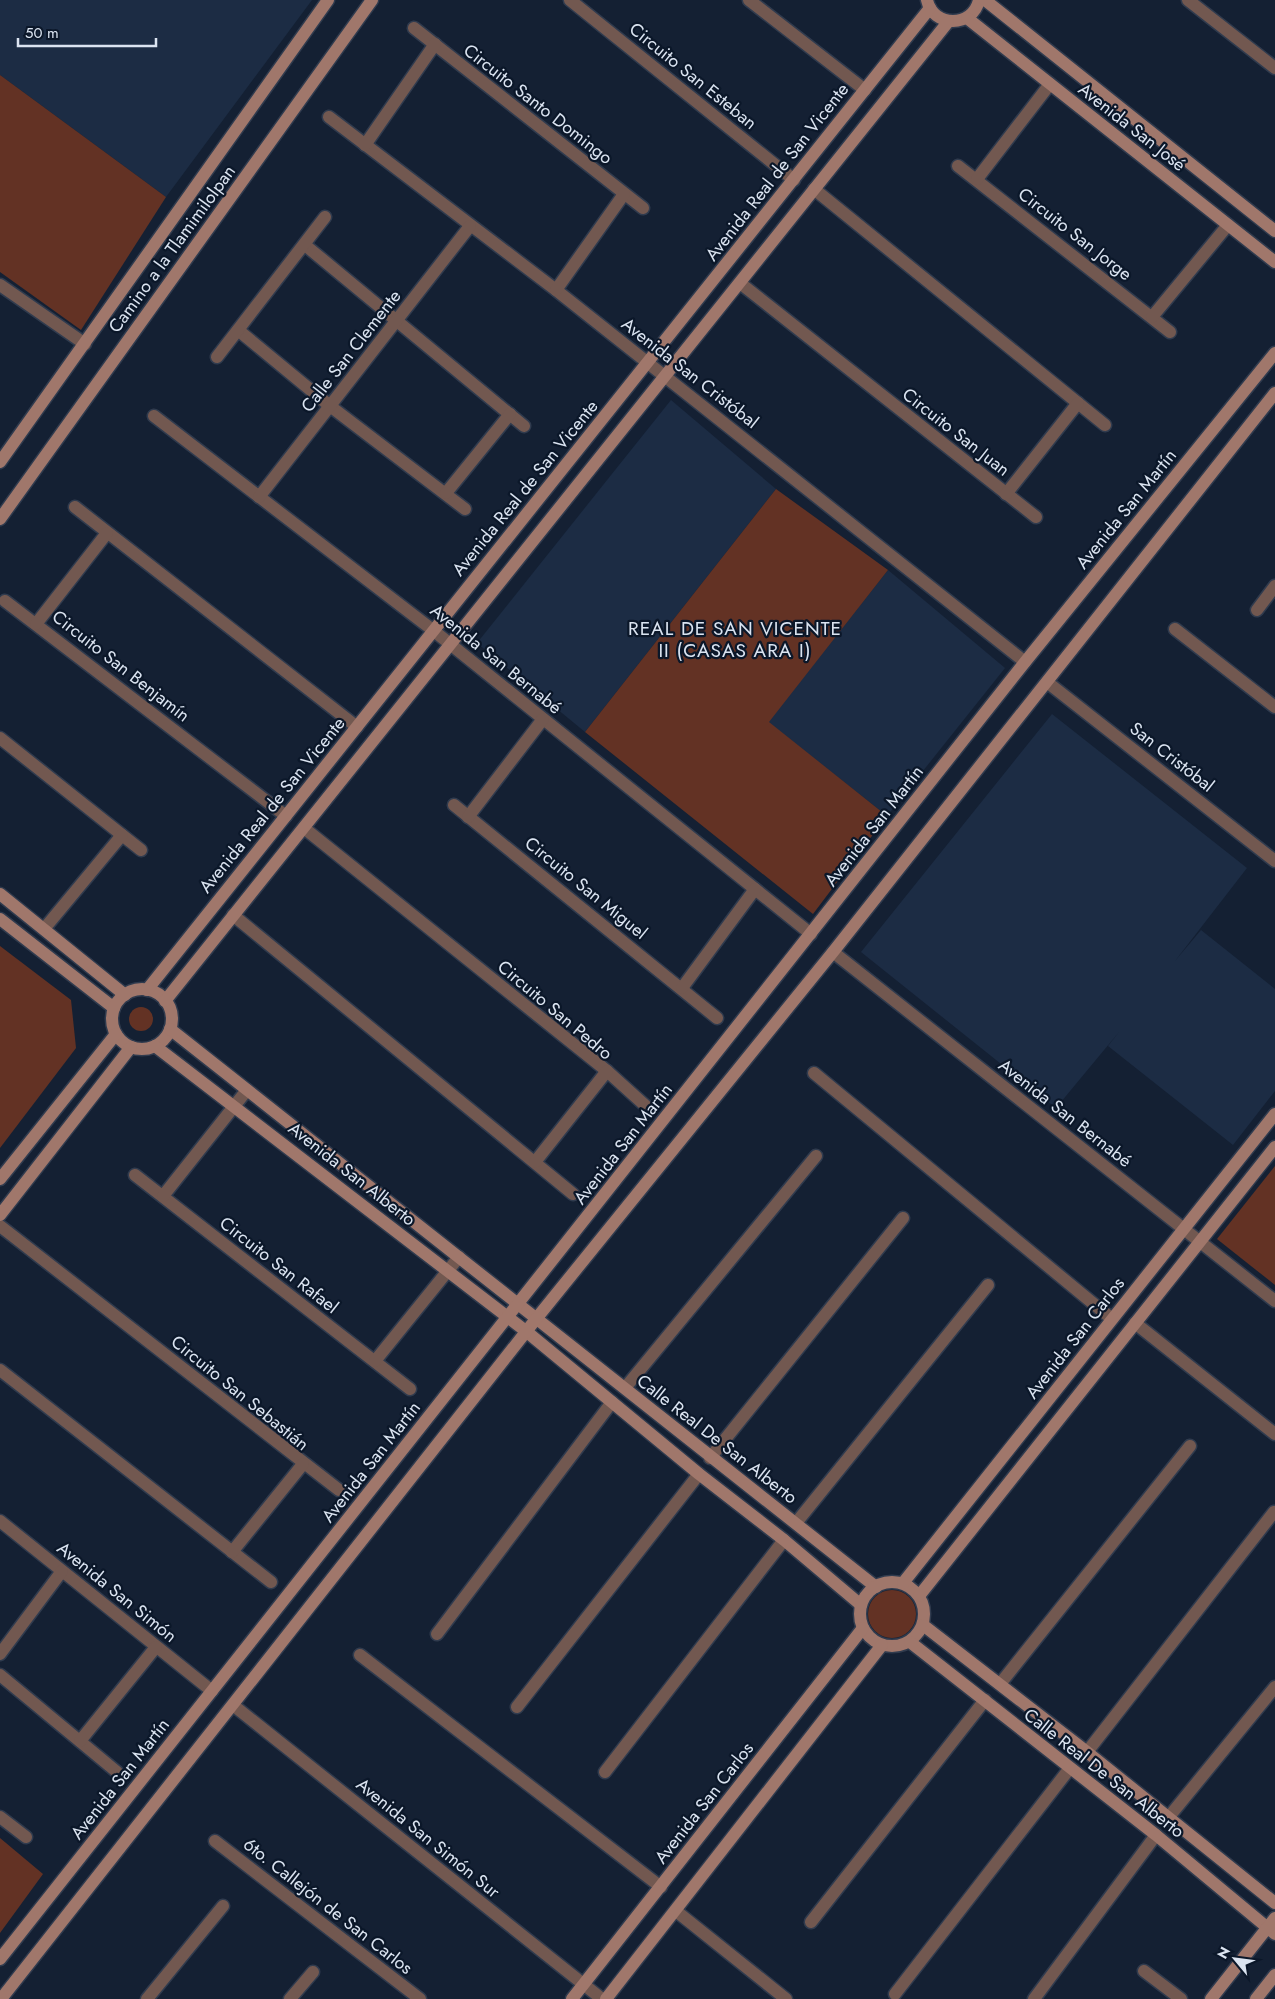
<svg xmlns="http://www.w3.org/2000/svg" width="1275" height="1999" font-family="Jost,sans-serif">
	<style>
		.built { fill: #1c2c44 }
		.green { fill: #633224 }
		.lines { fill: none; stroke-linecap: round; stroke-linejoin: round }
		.street-casing { stroke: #303b4e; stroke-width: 15 }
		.secondary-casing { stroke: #303b4e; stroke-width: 15 }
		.street { stroke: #725850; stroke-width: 12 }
		.secondary { stroke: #a0776b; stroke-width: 12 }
		.labels { text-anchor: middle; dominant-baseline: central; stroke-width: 4.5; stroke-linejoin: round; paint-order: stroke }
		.street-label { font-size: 18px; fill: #dbe4f1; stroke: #0b1729 }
		.neighbourhood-label { font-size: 19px; letter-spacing: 1px; fill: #dbe4f1; stroke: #0b1729 }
	</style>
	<rect width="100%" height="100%" fill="#142033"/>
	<g class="built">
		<path d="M0,0H312L166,197L0,75Z"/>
		<path d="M671,400L776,489L585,732L477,643Z"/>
		<path d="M888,570L1005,668L887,816L768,722Z"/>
		<path d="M1052,714L1247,868L1175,961L1201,930L1275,989V1091L1233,1145L1108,1046L1119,1032L1056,1108L861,952Z"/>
	</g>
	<g class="green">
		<path d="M0,75L166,197L81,330L0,272Z"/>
		<path d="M776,489L888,570L769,722L887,816L813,914L585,732Z"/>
		<path d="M0,946L71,1000L76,1048L0,1148Z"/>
		<circle cx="141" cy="1019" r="12"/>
		<path d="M1275,1166V1285L1217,1239Z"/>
		<circle cx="892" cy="1614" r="24"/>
		<path d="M0,1838L43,1874L0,1933Z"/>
	</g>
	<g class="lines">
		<defs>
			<g id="street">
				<path d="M570,0L794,180"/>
				<path d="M749,0L865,90"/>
				<path d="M1188,0L1275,68"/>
				<path d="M414,28L643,208"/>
				<path d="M329,117L556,290L1025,662"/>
				<path d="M365,145L435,44"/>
				<path d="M958,166L1170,332"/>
				<path d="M977,179L1050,84"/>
				<path d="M814,189L1105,425"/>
				<path d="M305,245L524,426"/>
				<path d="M740,283L1036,517"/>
				<path d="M0,285L85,344"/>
				<path d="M556,290L624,194"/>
				<path d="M1152,317L1228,225"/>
				<path d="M238,330L330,406L465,509"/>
				<path d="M217,357L325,217"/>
				<path d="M154,416L434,631L811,934"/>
				<path d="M446,493L510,414"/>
				<path d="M1006,494L1078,403"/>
				<path d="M259,497L470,226"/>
				<path d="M75,507L357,727"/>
				<path d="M5,601L286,816"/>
				<path d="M1257,610L1275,586"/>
				<path d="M36,624L107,533"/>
				<path d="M1175,629L1275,707"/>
				<path d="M1047,682L1275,861"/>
				<path d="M0,738L141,850"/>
				<path d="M454,805L717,1018"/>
				<path d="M468,817L543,719"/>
				<path d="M304,828L607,1071L648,1108"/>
				<path d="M233,915L573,1194"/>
				<path d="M44,929L122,835"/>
				<path d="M833,952L1275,1301"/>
				<path d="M682,988L755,889"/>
				<path d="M814,1073L1112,1319"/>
				<path d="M535,1162L607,1071"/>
				<path d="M135,1175L410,1389"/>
				<path d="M163,1196L247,1090"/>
				<path d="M0,1226L339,1490"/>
				<path d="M1135,1323L1275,1434"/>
				<path d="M375,1361L459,1257"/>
				<path d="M0,1370L271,1582"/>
				<path d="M625,1388L816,1156"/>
				<path d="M710,1458L903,1218"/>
				<path d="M0,1521L212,1691"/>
				<path d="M796,1523L988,1285"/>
				<path d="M232,1552L303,1464"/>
				<path d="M437,1634L612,1402"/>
				<path d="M0,1654L62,1571"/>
				<path d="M360,1655L661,1887"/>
				<path d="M0,1675L117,1772"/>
				<path d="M1000,1684L1190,1446"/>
				<path d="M233,1705L602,1999"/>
				<path d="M517,1707L699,1474"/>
				<path d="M80,1741L156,1647"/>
				<path d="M1087,1752L1274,1512"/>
				<path d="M605,1772L784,1540"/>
				<path d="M0,1817L26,1837"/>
				<path d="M1168,1818L1275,1687"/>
				<path d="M215,1841L420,1999"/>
				<path d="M676,1911L786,1999"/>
				<path d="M811,1922L985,1700"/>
				<path d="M1144,1971L1181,1999"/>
				<path d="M895,1994L1070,1768"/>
				<path d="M147,1999L223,1906"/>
				<path d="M290,1999L313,1972"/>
				<path d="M1034,1999L1156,1835"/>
			</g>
			<g id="secondary">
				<path d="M927,0C933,28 973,28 979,0"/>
				<path d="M985,0L1275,231"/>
				<path d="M967,18L1275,262"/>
				<path d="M0,462L328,0"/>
				<path d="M0,519L372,0"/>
				<path d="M0,894L125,995"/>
				<path d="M0,919L114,1008"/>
				<circle cx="142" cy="1019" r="30"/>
				<path d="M147,990L930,8"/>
				<path d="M165,1001L948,22"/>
				<path d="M170,1029L876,1587"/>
				<path d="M155,1046L527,1332L699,1474L784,1540L861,1605"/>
				<path d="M0,1179L116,1034"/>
				<path d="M0,1215L131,1047"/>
				<circle cx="892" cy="1614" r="32"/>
				<path d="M903,1583L1275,1114"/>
				<path d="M919,1596L1275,1147"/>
				<path d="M923,1625L1087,1752L1275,1903"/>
				<path d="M910,1642L1156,1835L1275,1934"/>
				<path d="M0,1959L1025,662L1275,353"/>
				<path d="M1,1999L536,1319L833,952L1275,393"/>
				<path d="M572,1999L863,1628"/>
				<path d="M606,1999L882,1645"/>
				<path d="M1211,1999L1275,1918"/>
				<path d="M1256,1999L1275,1975"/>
			</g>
		</defs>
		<use href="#street" class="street-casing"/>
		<use href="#secondary" class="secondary-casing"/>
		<use href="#street" class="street"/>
		<use href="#secondary" class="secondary"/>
	</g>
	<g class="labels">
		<g class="street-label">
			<text transform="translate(693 76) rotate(39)">Circuito San Esteban</text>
			<text transform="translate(538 104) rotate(38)">Circuito Santo Domingo</text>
			<text transform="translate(1132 127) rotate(38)">Avenida San José</text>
			<text transform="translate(777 172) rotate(-52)">Avenida Real de San Vicente</text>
			<text transform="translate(1075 234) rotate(38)">Circuito San Jorge</text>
			<text transform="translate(172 249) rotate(-54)">Camino a la Tlamimilolpan</text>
			<text transform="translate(351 351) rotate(-52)">Calle San Clemente</text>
			<text transform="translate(690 373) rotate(38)">Avenida San Cristóbal</text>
			<text transform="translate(956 432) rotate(38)">Circuito San Juan</text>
			<text transform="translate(525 488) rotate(-51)">Avenida Real de San Vicente</text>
			<text transform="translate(1126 509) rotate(-51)">Avenida San Martín</text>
			<text transform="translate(496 659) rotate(39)">Avenida San Bernabé</text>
			<text transform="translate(121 666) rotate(38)">Circuito San Benjamín</text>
			<text transform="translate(1172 757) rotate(38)">San Cristóbal</text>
			<text transform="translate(272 805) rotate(-51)">Avenida Real de San Vicente</text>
			<text transform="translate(874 826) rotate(-52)">Avenida San Martín</text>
			<text transform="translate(586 888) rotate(39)">Circuito San Miguel</text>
			<text transform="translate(555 1010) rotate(40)">Circuito San Pedro</text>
			<text transform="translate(1065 1113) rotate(38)">Avenida San Bernabé</text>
			<text transform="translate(623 1144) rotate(-52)">Avenida San Martín</text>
			<text transform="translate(352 1174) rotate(38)">Avenida San Alberto</text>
			<text transform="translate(279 1265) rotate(38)">Circuito San Rafael</text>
			<text transform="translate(1075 1338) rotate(-52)">Avenida San Carlos</text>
			<text transform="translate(240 1393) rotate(39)">Circuito San Sebastián</text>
			<text transform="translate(717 1439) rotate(38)">Calle Real De San Alberto</text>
			<text transform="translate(371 1462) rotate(-52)">Avenida San Martín</text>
			<text transform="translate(117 1592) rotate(39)">Avenida San Simón</text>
			<text transform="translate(1104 1773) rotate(38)">Calle Real De San Alberto</text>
			<text transform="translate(120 1779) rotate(-52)">Avenida San Martín</text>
			<text transform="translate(704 1803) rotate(-52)">Avenida San Carlos</text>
			<text transform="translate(428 1838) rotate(39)">Avenida San Simón Sur</text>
			<text transform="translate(328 1906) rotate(38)">6to. Callejón de San Carlos</text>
		</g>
		<g class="neighbourhood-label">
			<text x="735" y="628">REAL DE SAN VICENTE<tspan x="735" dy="22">II (CASAS ARA I)</tspan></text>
		</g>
	</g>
	<g transform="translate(1235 1959) rotate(299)" stroke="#0b1729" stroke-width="4" paint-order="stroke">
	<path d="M0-4L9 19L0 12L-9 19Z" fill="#dbe4f1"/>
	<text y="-8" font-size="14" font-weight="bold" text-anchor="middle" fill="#dbe4f1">N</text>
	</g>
	<path d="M18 38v8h138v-8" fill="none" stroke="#dbe4f1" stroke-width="2.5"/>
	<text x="25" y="38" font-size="15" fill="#dbe4f1" stroke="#0b1729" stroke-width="4" paint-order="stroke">50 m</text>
</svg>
